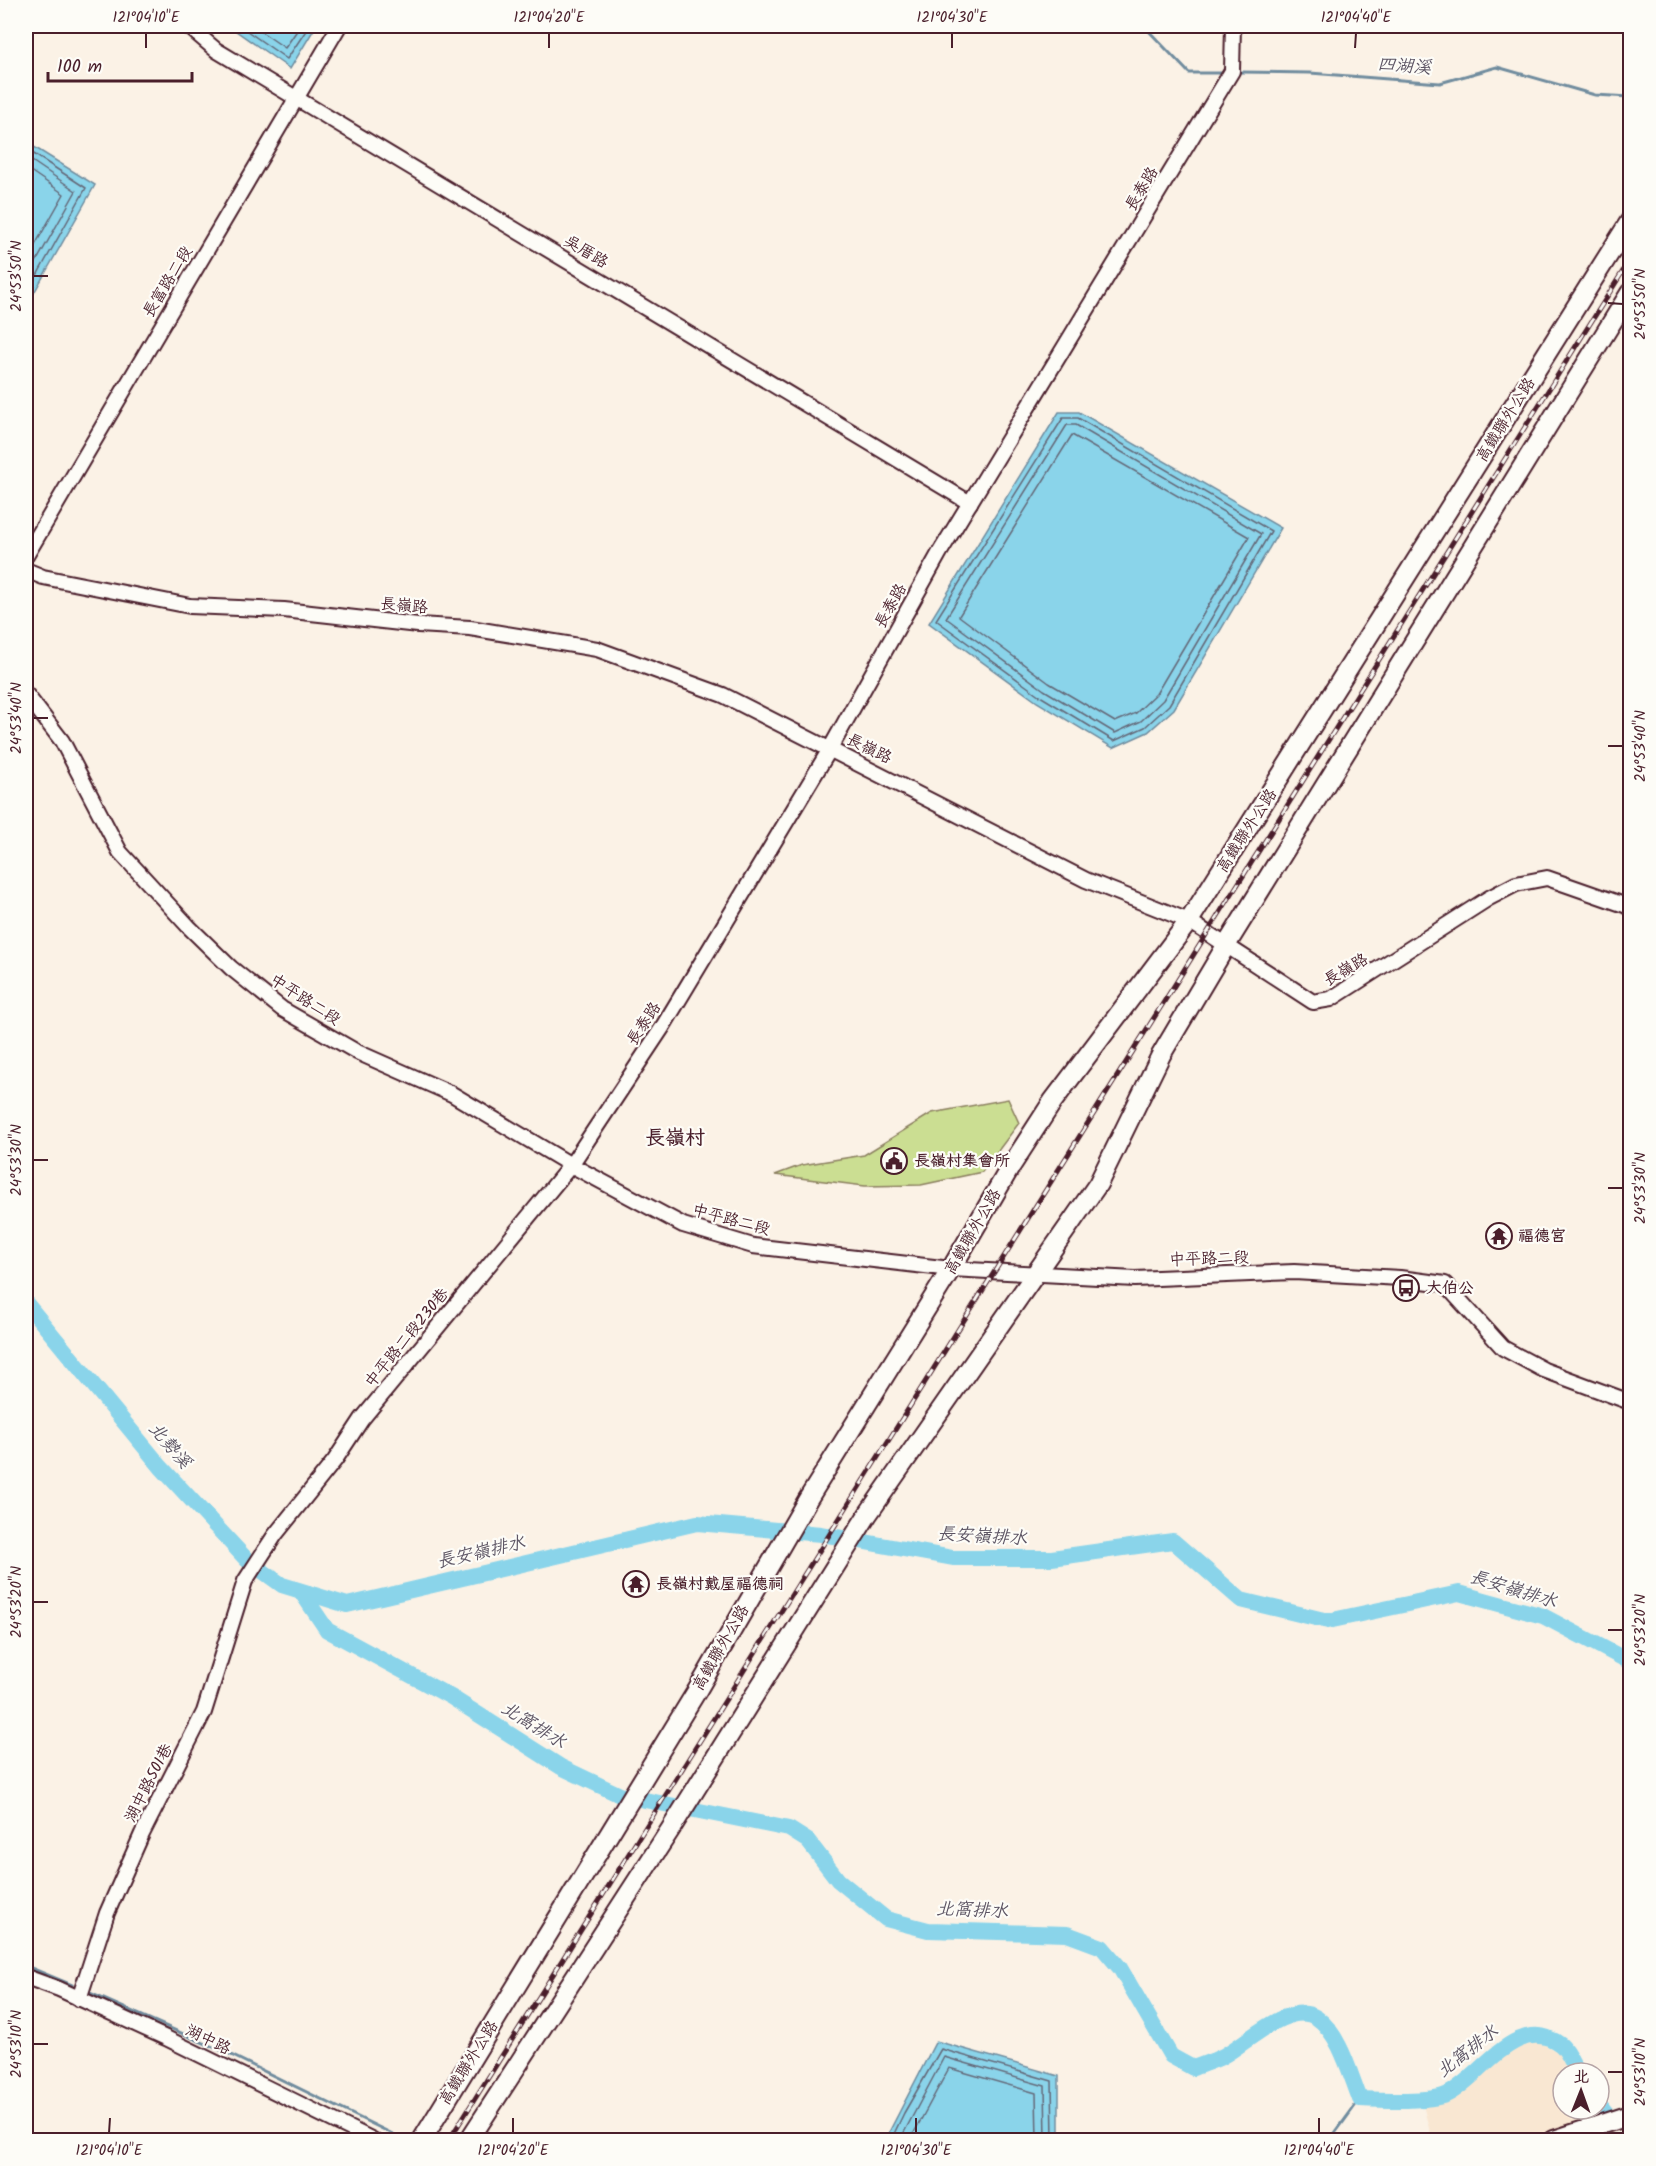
<svg xmlns="http://www.w3.org/2000/svg" width="1656" height="2166" font-family="Kalam,'LXGW WenKai TC',sans-serif">
	<style>
		.built { fill: #f9e7d2 }
		.green { fill: #cbde92; stroke: #8a7e5e; stroke-width: 1.5 }
		.water { fill: #8ad4ea; stroke: #708c9e; stroke-width: 1.5 }
		.lines { fill: none; stroke-linecap: round; stroke-linejoin: round }
		.shore { stroke: #646777; stroke-width: 1.5 }
		.stream { stroke: #708c9e; stroke-width: 3 }
		.river { stroke: #8ad4ea; stroke-width: 16 }
		.minor-casing { stroke: #4a1f2b; stroke-width: 18 }
		.major-casing { stroke: #4a1f2b; stroke-width: 22 }
		.minor { stroke: #fdfcf7; stroke-width: 14 }
		.major { stroke: #fdfcf7; stroke-width: 18 }
		.rail-casing { stroke: #4a1f2b; stroke-width: 5 }
		.rail { stroke: #fdfcf7; stroke-width: 3; stroke-dasharray: 9; stroke-linecap: butt }
		.ticks { fill: none; stroke: #4a1f2b; stroke-width: 2 }
		.labels { text-anchor: middle; dominant-baseline: central; stroke-width: 4.5; stroke-linejoin: round; paint-order: stroke }
		.street-label { font-size: 16px; fill: #4a1f2b; stroke: #fdfcf7 }
		.poi-label { font-size: 16px; font-weight: bold; fill: #4a1f2b; stroke: #fdfcf7; text-anchor: start }
		.water-label { font-size: 18px; font-style: italic; fill: #5d5564; stroke: #fdfcf7 }
		.quarter-label { font-size: 20px; font-weight: bold; fill: #4a1f2b; stroke: #fdfcf7 }
		.neatline { fill: none; stroke: #4a1f2b; stroke-width: 2 }
		.ticks-label { font-size: 15px; text-anchor: middle; fill: #4a1f2b }
	</style>
	<rect width="100%" height="100%" fill="#fbf2e6"/>
	<filter id="ink" filterUnits="userSpaceOnUse"><feTurbulence type="fractalNoise" baseFrequency=".0167" numOctaves="2"/><feDisplacementMap in="SourceGraphic" scale="12" xChannelSelector="R" yChannelSelector="G"/><feConvolveMatrix kernelMatrix="1 2 1 2 8 2 1 2 1" color-interpolation-filters="sRGB"/></filter>
	<g filter="url(#ink)">
		<path class="built" d="M1538,2042L1559,2052L1572,2073H1563V2109H1595L1618,2140H1432L1423,2105L1451,2100L1516,2048Z"/>
		<path class="green" d="M1008,1099L1019,1123L982,1172L921,1185L865,1186L775,1175L802,1165L864,1155L932,1113Z"/>
		<g class="water">
			<path d="M229,26H316L290,69Z"/>
			<path d="M26,142L95,185L26,307Z"/>
			<path d="M1059,412H1079L1281,528L1174,709L1148,732L1113,748L1037,702L929,623Z"/>
			<path d="M936,2041L1059,2076V2140H885Z"/>
		</g>
		<g class="lines">
			<g class="shore">
				<path d="M240,26L287,59L309,26"/>
				<path d="M253,26L285,48L300,26"/>
				<path d="M26,149L86,188L26,295"/>
				<path d="M26,157L76,191L26,280"/>
				<path d="M26,168L64,194L26,261"/>
				<path d="M1063,418H1078L1271,531L1169,705L1145,727L1114,741L1040,696L936,620Z"/>
				<path d="M1067,425H1076L1261,534L1163,700L1141,721L1115,733L1044,690L946,618Z"/>
				<path d="M1072,435L1249,537L1156,694L1136,713L1115,722L1049,683L959,616Z"/>
				<path d="M891,2140L904,2113L941,2049L1052,2081L1053,2140"/>
				<path d="M900,2140L944,2057L1045,2086L1046,2140"/>
				<path d="M910,2140L949,2068L1036,2093L1037,2140"/>
			</g>
			<g class="stream">
				<path d="M1144,26L1189,73H1221"/>
				<path d="M1240,72L1310,73L1440,83L1497,67L1595,95L1630,97"/>
				<path d="M26,1966L72,1985"/>
				<path d="M88,1992L229,2054L405,2140"/>
				<path d="M1330,2140L1360,2099"/>
			</g>
			<g class="river">
				<path d="M26,1303L161,1467L247,1560L282,1585L347,1605L697,1523L821,1534L953,1558H1052L1173,1541L1241,1600L1328,1621L1459,1593L1543,1616L1630,1662"/>
				<path d="M302,1593L327,1630L451,1697L561,1767L620,1795L789,1829L808,1841L838,1880L886,1919L928,1930L1067,1934L1102,1947L1120,1968L1171,2056L1193,2068C1203,2064 1214,2061 1223,2056C1246,2044 1290,1999 1317,2018C1340,2034 1350,2074 1360,2099C1379,2100 1433,2102 1448,2094C1482,2076 1518,2012 1561,2045C1568,2051 1573,2065 1578,2073"/>
				<path d="M1599,2105L1607,2115L1630,2126"/>
			</g>
			<defs>
				<g id="minor">
					<path d="M188,26L216,50L970,503"/>
					<path d="M26,556L339,26"/>
					<path d="M26,570L43,577L190,606L284,610L418,625L470,628L597,649L723,695L1086,880L1189,921L1313,1002L1331,999L1489,898L1516,884L1547,878L1630,907"/>
					<path d="M26,694L62,741L120,852L189,927L231,968L282,1009L357,1052L452,1094L571,1165L683,1225L753,1246L951,1269L1135,1279L1294,1272L1400,1278L1445,1284L1503,1348L1544,1370L1630,1402"/>
					<path d="M26,1977L59,1989L166,2038L373,2140"/>
					<path d="M79,1999L107,1913L142,1834L204,1712L245,1581L275,1535L335,1460L362,1419L571,1165L662,1028L830,749L940,552L1232,71L1233,26"/>
				</g>
				<g id="major">
					<path d="M422,2140L698,1689L808,1499L951,1269L1011,1166L1053,1101L1189,921L1630,221"/>
					<path d="M469,2140L670,1830L868,1514L1098,1184L1161,1055L1227,944L1630,293"/>
					<path d="M1554,2140L1630,2115"/>
				</g>
			</defs>
			<use href="#minor" class="minor-casing"/>
			<use href="#major" class="major-casing"/>
			<use href="#minor" class="minor"/>
			<use href="#major" class="major"/>
			<defs>
				<path id="rail" d="M449,2140L1630,260"/>
			</defs>
			<use href="#rail" class="rail-casing"/>
			<use href="#rail" class="rail"/>
		</g>
	</g>
	<path class="ticks" d="M146,48V33M549,48V33M952,48V33M1355,48L1356,33M33,276H48M1608,303L1623,304M33,718H48M1608,746H1623M33,1160H48M1608,1188H1623M33,1602H48M1608,1630H1623M33,2044H48M1608,2072H1623M109,2133L110,2118M513,2133V2118M916,2133V2118M1319,2133V2118"/>
	<defs>
		<symbol id="civic-ring" viewBox="-11 -11 22 22"><circle r="9.5" fill="#fdfcf7" stroke="#4a1f2b" stroke-width="1.5"/><path d="M-.6-6.5H3V-4.5H.6V-3L4-1V1h2V6H-6V1h2V-1L-.6-3ZM-1.2 2.5V6h2.4V2.5Z" fill="#4a1f2b"/></symbol>
		<symbol id="temple-ring" viewBox="-11 -11 22 22"><circle r="9.5" fill="#fdfcf7" stroke="#4a1f2b" stroke-width="1.5"/><path d="M0-6L5-2H3V0L6.5 2.5H4V6H1.5V3h-3V6H-4V2.5H-6.5L-3 0V-2H-5Z" fill="#4a1f2b"/></symbol>
		<symbol id="bus-ring" viewBox="-11 -11 22 22"><circle r="9.5" fill="#fdfcf7" stroke="#4a1f2b" stroke-width="1.5"/><path d="M-5-6H5V4H4V6H2V4H-2V6H-4V4H-5ZM-3.5-4V0h7V-4ZM-3.5 1.2v1.5H-2V1.2ZM2 1.2v1.5H3.5V1.2Z" fill="#4a1f2b"/></symbol>
	</defs>
	<g fill-rule="evenodd">
		<use href="#civic-ring" x="879" y="1146" width="30" height="30"/>
		<use href="#temple-ring" x="1484" y="1221" width="30" height="30"/>
		<use href="#bus-ring" x="1391" y="1273" width="30" height="30"/>
		<use href="#temple-ring" x="621" y="1569" width="30" height="30"/>
	</g>
	<g class="labels">
		<g class="street-label">
			<text transform="translate(1142 189) rotate(-59)">長泰路</text>
			<text transform="translate(586 252) rotate(31)">吳厝路</text>
			<text transform="translate(168 282) rotate(-59)">長富路二段</text>
			<text transform="translate(1506 420) rotate(-58)">高鐵聯外公路</text>
			<text transform="translate(404 606) rotate(5)">長嶺路</text>
			<text transform="translate(891 606) rotate(-61)">長泰路</text>
			<text transform="translate(869 749) rotate(26)">長嶺路</text>
			<text transform="translate(1247 831) rotate(-57)">高鐵聯外公路</text>
			<text transform="translate(1346 970) rotate(-30)">長嶺路</text>
			<text transform="translate(305 1000) rotate(33)">中平路二段</text>
			<text transform="translate(644 1024) rotate(-57)">長泰路</text>
			<text transform="translate(731 1220) rotate(15)">中平路二段</text>
			<text transform="translate(973 1232) rotate(-60)">高鐵聯外公路</text>
			<text transform="translate(1209 1259) rotate(-2)">中平路二段</text>
			<text transform="translate(407 1338) rotate(-51)">中平路二段230巷</text>
			<text transform="translate(721 1648) rotate(-60)">高鐵聯外公路</text>
			<text transform="translate(149 1783) rotate(-63)">湖中路501巷</text>
			<text transform="translate(208 2040) rotate(26)">湖中路</text>
			<text transform="translate(469 2063) rotate(-58)">高鐵聯外公路</text>
		</g>
		<g class="poi-label">
			<text x="914" y="1161">長嶺村集會所</text>
			<text x="1518" y="1236">福德宮</text>
			<text x="1426" y="1288">大伯公</text>
			<text x="656" y="1584">長嶺村戴屋福德祠</text>
		</g>
		<g class="water-label">
			<text transform="translate(1404 67) rotate(4)">四湖溪</text>
			<text transform="translate(169 1446) rotate(49)">北勢溪</text>
			<text transform="translate(982 1537) rotate(3)">長安嶺排水</text>
			<text transform="translate(481 1553) rotate(-13)">長安嶺排水</text>
			<text transform="translate(1513 1590) rotate(17)">長安嶺排水</text>
			<text transform="translate(533 1726) rotate(32)">北窩排水</text>
			<text transform="translate(972 1911) rotate(2)">北窩排水</text>
			<text transform="translate(1468 2052) rotate(-38)">北窩排水</text>
		</g>
		<g class="quarter-label">
			<text x="675" y="1139">長嶺村</text>
		</g>
	</g>
	<rect width="1656" height="2166" fill="none" stroke="#fdfcf7" stroke-width="66"/>
	<g transform="translate(1581 2091) rotate(1)"><circle r="28" fill="#fdfcf7" stroke="#b5a4a5" stroke-width="1.5"/>
	<path d="M0-4.5L10 22L0 15L-10 22Z" fill="#4a1f2b"/>
	<text y="-9" font-size="16" font-weight="bold" text-anchor="middle" fill="#4a1f2b">北</text>
	</g>
	<path d="M48 72v9h144v-9" fill="none" stroke="#4a1f2b" stroke-width="3"/>
	<text x="57" y="72" font-size="18" fill="#4a1f2b" stroke="#fdfcf7" stroke-width="4.5" paint-order="stroke">100 m</text>
	<rect x="33" y="33" width="1590" height="2100" class="neatline"/>
	<g class="ticks-label">
		<text x="146" y="22">121°04'10"E</text>
		<text x="549" y="22">121°04'20"E</text>
		<text x="952" y="22">121°04'30"E</text>
		<text x="1356" y="22">121°04'40"E</text>
		<text transform="translate(16 276) rotate(-90)" y="5">24°53'50"N</text>
		<text transform="translate(1640 304) rotate(-90)" y="5">24°53'50"N</text>
		<text transform="translate(16 718) rotate(-90)" y="5">24°53'40"N</text>
		<text transform="translate(1640 746) rotate(-90)" y="5">24°53'40"N</text>
		<text transform="translate(16 1160) rotate(-90)" y="5">24°53'30"N</text>
		<text transform="translate(1640 1188) rotate(-90)" y="5">24°53'30"N</text>
		<text transform="translate(16 1602) rotate(-90)" y="5">24°53'20"N</text>
		<text transform="translate(1640 1630) rotate(-90)" y="5">24°53'20"N</text>
		<text transform="translate(16 2044) rotate(-90)" y="5">24°53'10"N</text>
		<text transform="translate(1640 2072) rotate(-90)" y="5">24°53'10"N</text>
		<text x="109" y="2155">121°04'10"E</text>
		<text x="513" y="2155">121°04'20"E</text>
		<text x="916" y="2155">121°04'30"E</text>
		<text x="1319" y="2155">121°04'40"E</text>
	</g>
</svg>
